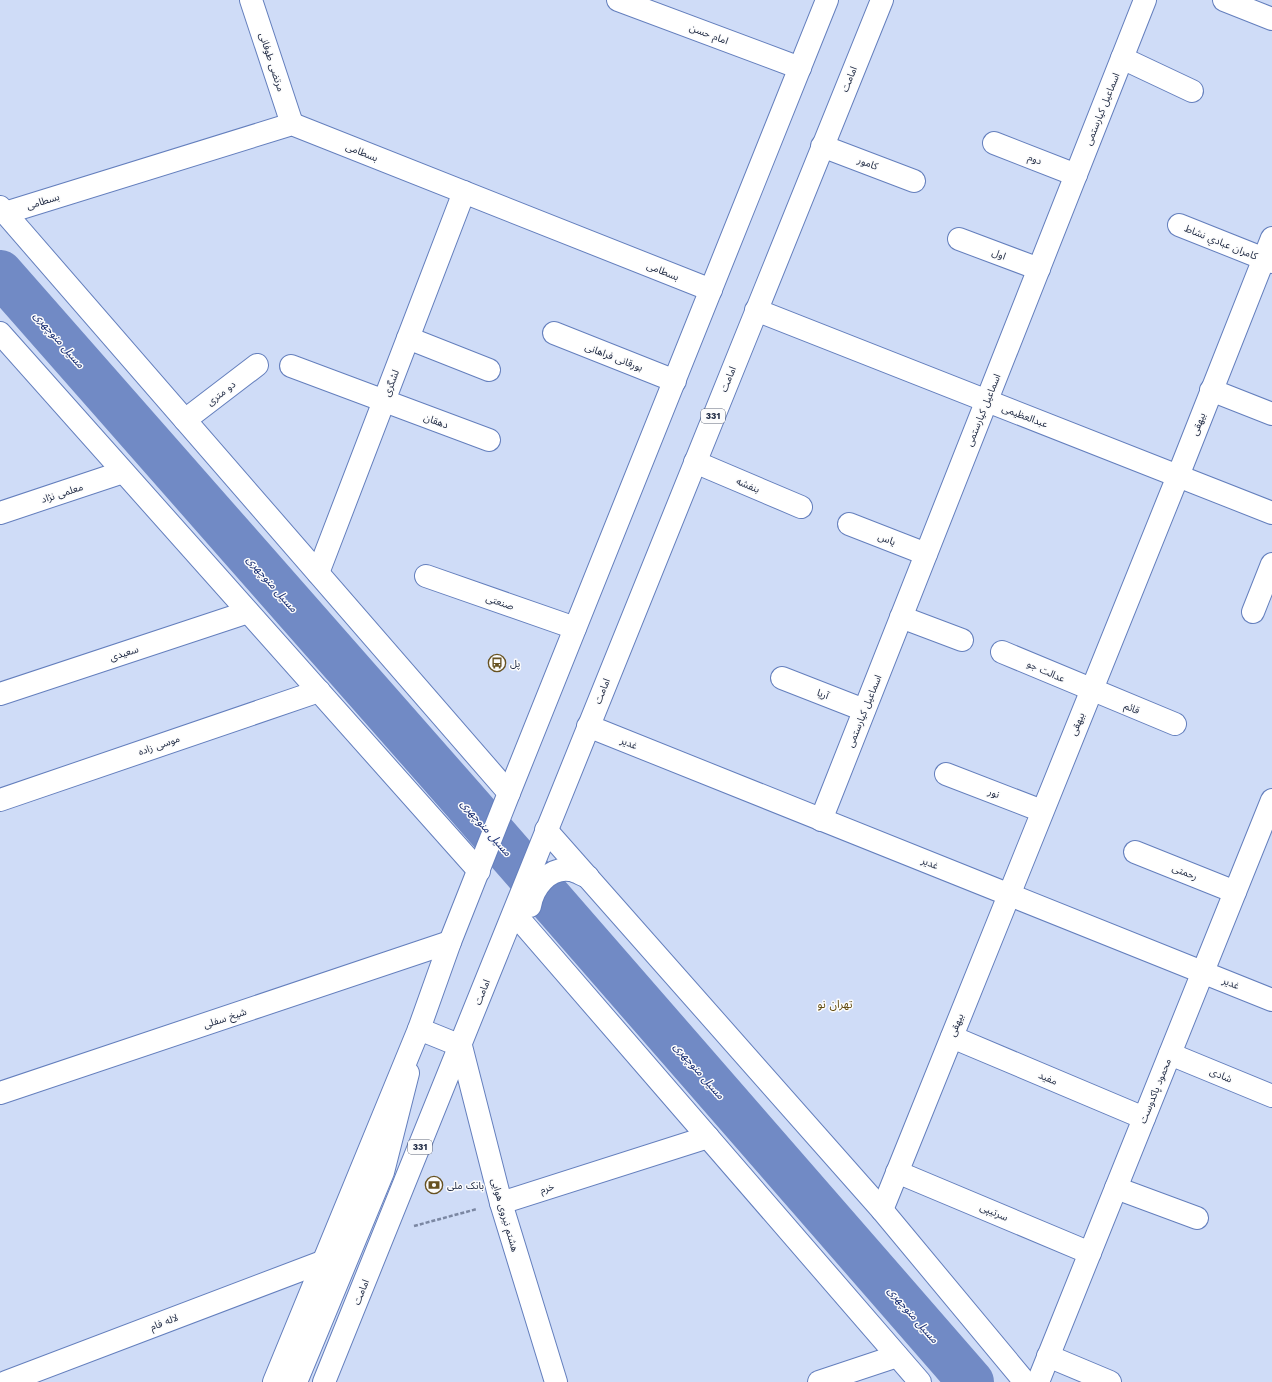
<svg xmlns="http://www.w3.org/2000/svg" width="1272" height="1382" font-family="'Work Sans','Noto Sans Arabic',sans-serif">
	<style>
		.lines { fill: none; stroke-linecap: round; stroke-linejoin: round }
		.river { stroke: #718ac5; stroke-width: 46 }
		.minor-casing { stroke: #647fbd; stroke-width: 24 }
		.major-casing { stroke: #647fbd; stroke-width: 24 }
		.path { stroke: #7b87a2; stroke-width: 2.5; stroke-dasharray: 4 2; stroke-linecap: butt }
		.minor { stroke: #fff; stroke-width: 22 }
		.major { stroke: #fff; stroke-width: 22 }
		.labels { text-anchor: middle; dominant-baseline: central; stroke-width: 3; stroke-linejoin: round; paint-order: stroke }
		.shield { fill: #fcfcfc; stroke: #5e6678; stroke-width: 1 }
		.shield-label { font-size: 9px; font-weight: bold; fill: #1a253f }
		.street-label { font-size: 10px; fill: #1a253f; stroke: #fcfcfc }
		.poi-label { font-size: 10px; fill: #1a253f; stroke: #fcfcfc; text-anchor: start }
		.water-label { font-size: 11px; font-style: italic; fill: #142a70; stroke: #fcfcfc }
		.neighbourhood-label { font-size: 11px; fill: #614a0d; stroke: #fcfcfc }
	</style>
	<rect width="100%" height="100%" fill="#cfdcf7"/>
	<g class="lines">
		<path class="river" d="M0,273L462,798L971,1382"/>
		<defs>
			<g id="minor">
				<path d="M251,0L292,124"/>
				<path d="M618,0L800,68"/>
				<path d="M1224,0L1272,19"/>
				<path d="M1122,58L1192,91"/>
				<path d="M994,143L1076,175"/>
				<path d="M822,146L914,181"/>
				<path d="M5,213L292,124L711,290"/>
				<path d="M1179,225L1272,262"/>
				<path d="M959,239L1039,269"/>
				<path d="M756,310L1272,513"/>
				<path d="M554,333L675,381"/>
				<path d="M408,338L489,370"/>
				<path d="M291,366L489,440"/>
				<path d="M1211,390L1272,414"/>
				<path d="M185,420L257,365"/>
				<path d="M695,462L801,507"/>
				<path d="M0,513L123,472"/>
				<path d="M849,524L926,554"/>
				<path d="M318,573L464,192"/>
				<path d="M426,576L575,628"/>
				<path d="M1253,612L1272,564"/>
				<path d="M901,617L962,640"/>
				<path d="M1002,652L1175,724"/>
				<path d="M782,678L864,710"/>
				<path d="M0,694L248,612"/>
				<path d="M588,726L1272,1000"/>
				<path d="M946,774L1042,811"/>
				<path d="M0,800L319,691"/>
				<path d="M821,820L1145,0"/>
				<path d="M1135,852L1235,892"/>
				<path d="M952,1037L1144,1118"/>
				<path d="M461,1046L501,1203L556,1382"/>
				<path d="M1170,1054L1272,1096"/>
				<path d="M0,1093L450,942"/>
				<path d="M897,1172L1090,1253"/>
				<path d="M1116,1188L1197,1218"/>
				<path d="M501,1203L708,1137"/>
				<path d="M882,1210L1178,476L1272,238"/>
				<path d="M1048,1356L1110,1382"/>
				<path d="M6,1382L322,1262"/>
				<path d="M296,1382L383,1172L408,1073"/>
				<path d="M819,1382L897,1356"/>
				<path d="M1038,1382L1272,800"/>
			</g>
			<g id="major">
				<path d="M0,207L509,793"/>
				<path d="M0,333L479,871"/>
				<path d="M546,830L882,1210L1025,1382"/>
				<path d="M530,906C533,888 548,867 570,870C576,871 582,875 588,877"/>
				<path d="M514,913L920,1382"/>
				<path d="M419,1029L461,1046"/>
				<path d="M274,1382L419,1029L450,942L509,793L827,0"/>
				<path d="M324,1382L882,0"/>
			</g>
		</defs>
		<use href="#minor" class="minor-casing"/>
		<use href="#major" class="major-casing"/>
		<path class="path" d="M414,1226L477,1209"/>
		<use href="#minor" class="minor"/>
		<use href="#major" class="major"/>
	</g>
	<defs>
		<symbol id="bus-ring" viewBox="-11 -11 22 22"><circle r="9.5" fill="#fcfcfc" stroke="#675221" stroke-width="1.5"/><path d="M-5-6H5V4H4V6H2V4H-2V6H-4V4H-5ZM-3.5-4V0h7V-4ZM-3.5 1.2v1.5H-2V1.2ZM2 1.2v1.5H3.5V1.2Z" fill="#675221"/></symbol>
		<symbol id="bank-ring" viewBox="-11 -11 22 22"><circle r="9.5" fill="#fcfcfc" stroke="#675221" stroke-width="1.5"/><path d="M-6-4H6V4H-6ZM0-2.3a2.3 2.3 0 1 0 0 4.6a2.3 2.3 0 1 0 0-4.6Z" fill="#675221"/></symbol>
	</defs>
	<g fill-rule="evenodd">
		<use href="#bus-ring" x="487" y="653" width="20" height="20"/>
		<use href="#bank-ring" x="424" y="1175" width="20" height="20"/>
	</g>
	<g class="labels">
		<g class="shield">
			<rect x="701" y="409" width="24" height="14" rx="3"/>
			<rect x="408" y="1140" width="24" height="14" rx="3"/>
		</g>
		<g class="shield-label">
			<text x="713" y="416">331</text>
			<text x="420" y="1147">331</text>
		</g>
		<g class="street-label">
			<text transform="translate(709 34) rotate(21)">امام حسن</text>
			<text transform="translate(272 62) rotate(72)">مرتضی طوفانی</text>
			<text transform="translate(849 79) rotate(-68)">امامت</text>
			<text transform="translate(1102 109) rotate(-68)">اسماعیل کیارستمی</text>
			<text transform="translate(362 152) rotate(22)">بسطامی</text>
			<text transform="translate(1035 159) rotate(21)">دوم</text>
			<text transform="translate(868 163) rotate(21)">کامور</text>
			<text transform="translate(43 201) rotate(-17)">بسطامی</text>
			<text transform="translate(1221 242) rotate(22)">كامران عبادي نشاط</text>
			<text transform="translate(999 254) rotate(21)">اول</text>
			<text transform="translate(663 271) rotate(22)">بسطامی</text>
			<text transform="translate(614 357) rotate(21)">بورقانی فراهانی</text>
			<text transform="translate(728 379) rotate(-68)">امامت</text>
			<text transform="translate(391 383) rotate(-69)">لشگری</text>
			<text transform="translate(221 393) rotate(-38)">دو متری</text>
			<text transform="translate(983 410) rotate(-68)">اسماعیل کیارستمی</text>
			<text transform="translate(1025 416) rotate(21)">عبدالعظیمی</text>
			<text transform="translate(436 421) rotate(20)">دهقان</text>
			<text transform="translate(1198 424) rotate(-69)">بیهقی</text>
			<text transform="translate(748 485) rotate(23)">بنفشه</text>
			<text transform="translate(62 493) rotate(-18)">معلمی نژاد</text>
			<text transform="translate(887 539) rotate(21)">یاس</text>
			<text transform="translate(500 602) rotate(19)">صنعتی</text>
			<text transform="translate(124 653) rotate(-18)">سعیدی</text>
			<text transform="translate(1046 671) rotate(24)">عدالت جو</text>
			<text transform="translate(602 691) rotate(-68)">امامت</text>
			<text transform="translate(823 694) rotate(21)">آریا</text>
			<text transform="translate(1132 708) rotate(22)">قائم</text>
			<text transform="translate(864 711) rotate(-68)">اسماعیل کیارستمی</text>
			<text transform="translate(1077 724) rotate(-68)">بیهقی</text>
			<text transform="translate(629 743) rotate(22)">غدیر</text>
			<text transform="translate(159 745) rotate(-19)">موسی زاده</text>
			<text transform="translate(994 793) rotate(21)">نور</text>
			<text transform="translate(930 863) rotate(22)">غدیر</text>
			<text transform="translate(1185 872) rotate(22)">رحمتی</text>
			<text transform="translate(1231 983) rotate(22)">غدیر</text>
			<text transform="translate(482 992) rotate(-68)">امامت</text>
			<text transform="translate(225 1018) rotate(-18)">شیخ سفلی</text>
			<text transform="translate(956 1025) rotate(-68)">بیهقی</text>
			<text transform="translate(1221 1075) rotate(23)">شادی</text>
			<text transform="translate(1048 1078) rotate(23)">مفید</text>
			<text transform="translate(1155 1091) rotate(-68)">محمود پاکدوست</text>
			<text transform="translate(547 1188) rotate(-18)">خرم</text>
			<text transform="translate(994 1212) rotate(23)">سرتیپی</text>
			<text transform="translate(505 1215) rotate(74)">هشتم نیروی هوایی</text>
			<text transform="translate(361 1292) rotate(-68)">امامت</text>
			<text transform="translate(164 1322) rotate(-21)">لاله فام</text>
		</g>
		<g class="poi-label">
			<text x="510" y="663">پل</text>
			<text x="447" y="1185">بانک ملی</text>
		</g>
		<g class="water-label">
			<text transform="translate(59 340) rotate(49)">مسیل منوچهری</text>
			<text transform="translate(272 584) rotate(49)">مسیل منوچهری</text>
			<text transform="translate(486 828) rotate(49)">مسیل منوچهری</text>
			<text transform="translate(699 1071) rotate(49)">مسیل منوچهری</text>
			<text transform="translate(913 1315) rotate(49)">مسیل منوچهری</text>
		</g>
		<g class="neighbourhood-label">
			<text x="835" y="1004">تهران نو</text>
		</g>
	</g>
</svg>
